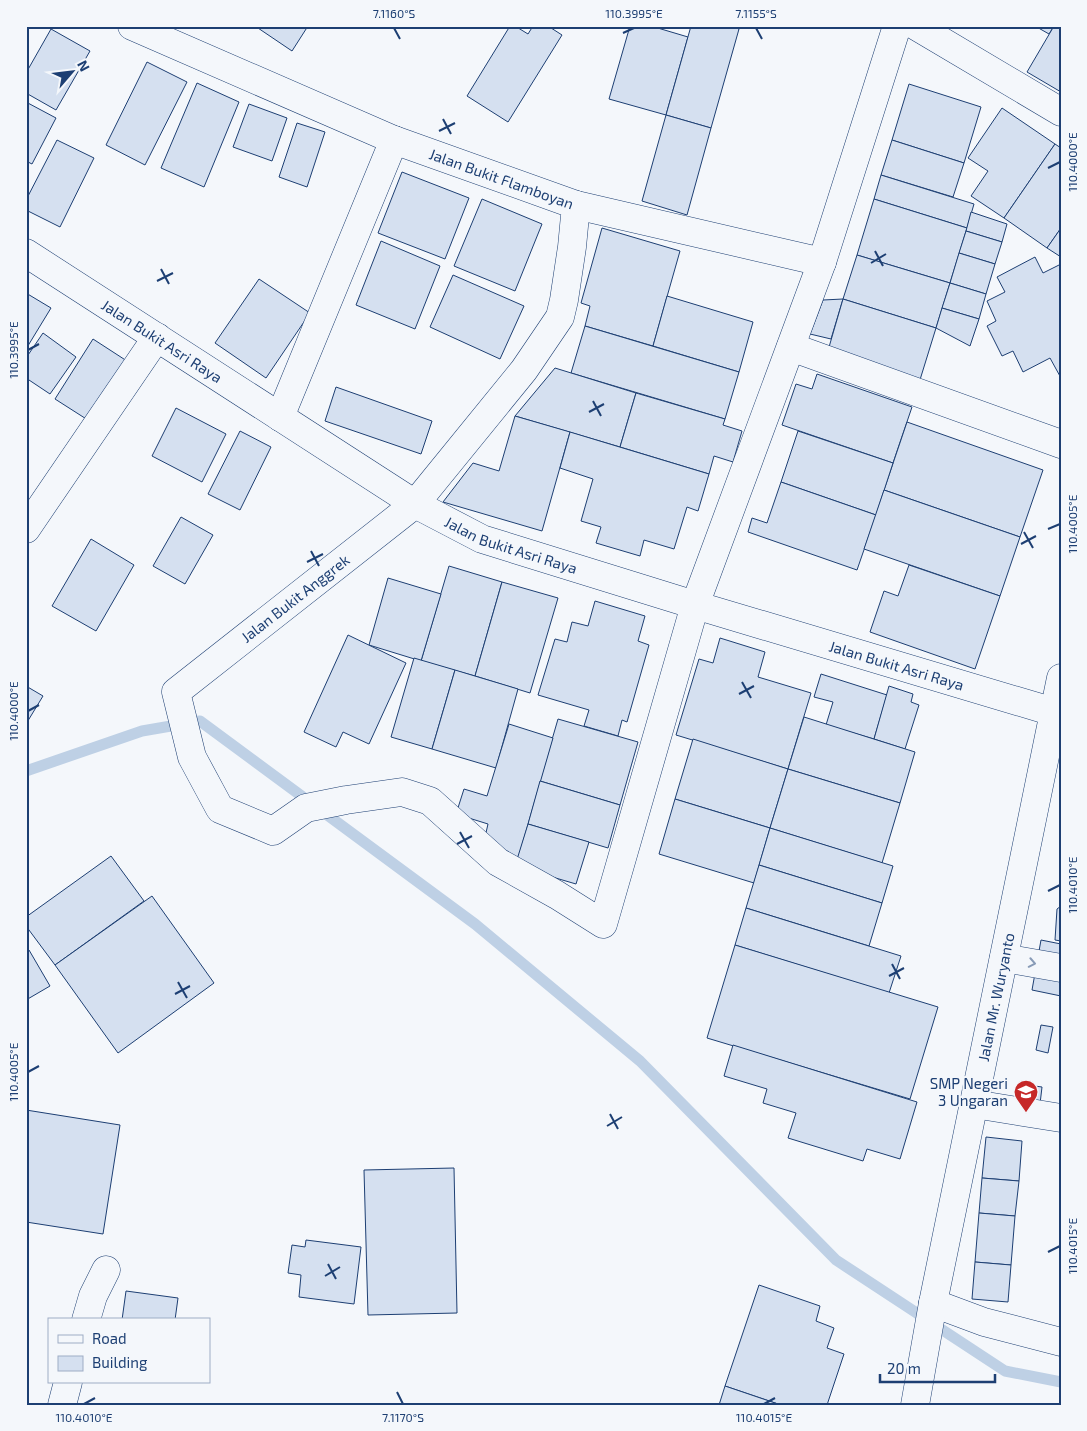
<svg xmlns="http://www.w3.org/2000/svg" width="1087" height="1431" font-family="'Exo 2',sans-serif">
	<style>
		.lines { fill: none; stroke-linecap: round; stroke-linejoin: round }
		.stream { stroke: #bed0e5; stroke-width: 11 }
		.building { fill: #d5e0f0; stroke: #1d3f73 }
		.minor-casing { stroke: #1d3f73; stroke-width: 29 }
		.major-casing { stroke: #1d3f73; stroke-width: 29 }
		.minor { stroke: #f4f7fb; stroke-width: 28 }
		.major { stroke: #f4f7fb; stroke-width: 28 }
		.oneway { stroke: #889bb7 }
		.ticks { fill: none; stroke: #1d3f73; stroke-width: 2 }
		.labels { text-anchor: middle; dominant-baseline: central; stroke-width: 4; stroke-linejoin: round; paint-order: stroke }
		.street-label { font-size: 15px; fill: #1d3f73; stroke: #f4f7fb }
		.poi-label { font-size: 15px; fill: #1d3f73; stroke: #f4f7fb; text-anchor: end }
		.neatline { fill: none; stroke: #1d3f73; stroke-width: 2 }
		.ticks-label { font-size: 12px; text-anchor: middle; fill: #1d3f73 }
	</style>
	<rect width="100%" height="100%" fill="#f4f7fb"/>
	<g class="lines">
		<path class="stream" d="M26,771L142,731L200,721L475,924L640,1061L836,1260L1005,1371L1061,1382"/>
	</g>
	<g class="building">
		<path d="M255,26H308L292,51Z"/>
		<path d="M510,26H515L528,34L533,26H548L562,35L508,122L467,96Z"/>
		<path d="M630,26H651L688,37L666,115L609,99Z"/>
		<path d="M691,26H730L739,29L711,128L666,115Z"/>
		<path d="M1035,26H1054L1049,34Z"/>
		<path d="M1054,26H1061V92L1027,72Z"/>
		<path d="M51,29L90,51L56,110L26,93V73Z"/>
		<path d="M147,62L187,82L145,165L106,145Z"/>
		<path d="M197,83L239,102L204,187L161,168Z"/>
		<path d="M909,84L981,107L964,163L892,140Z"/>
		<path d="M26,102L56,118L32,164L26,161Z"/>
		<path d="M249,104L287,118L272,161L233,147Z"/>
		<path d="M1002,108L1055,144L1004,218L971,196L988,171L968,158Z"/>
		<path d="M666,115L711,128L687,215L642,201Z"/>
		<path d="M297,123L325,132L307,187L279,177Z"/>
		<path d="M57,140L94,158L60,227L26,210V200Z"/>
		<path d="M892,140L964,163L953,197L881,175Z"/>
		<path d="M1055,144L1061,148V228L1047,248L1004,218Z"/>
		<path d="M402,172L469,198L445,259L378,233Z"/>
		<path d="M881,175L974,204L967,228L874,199Z"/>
		<path d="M482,199L542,224L515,291L454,266Z"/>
		<path d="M874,199L967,228L950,283L857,255Z"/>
		<path d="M971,212L1007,224L1002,242L966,231Z"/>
		<path d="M602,228L680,251L653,346L585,326L590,306L581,303Z"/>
		<path d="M1061,228V257L1047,248Z"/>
		<path d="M966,231L1002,242L995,264L959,253Z"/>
		<path d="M381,241L440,266L415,329L356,305Z"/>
		<path d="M959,253L995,264L986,294L950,283Z"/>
		<path d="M857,255L950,283L936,328L843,299Z"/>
		<path d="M1035,257L1043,273L1061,264V378L1050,358L1023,372L1013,351L1002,356L987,326L996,321L987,301L1005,292L997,277Z"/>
		<path d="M453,275L524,306L500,359L430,327Z"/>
		<path d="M259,279L310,313L266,378L215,343Z"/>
		<path d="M950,283L986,294L979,319L942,308Z"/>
		<path d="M26,293L51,308L26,349Z"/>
		<path d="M667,296L753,322L739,372L653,346Z"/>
		<path d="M843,299L831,339L810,334L823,300Z"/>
		<path d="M843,299L936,328L919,383L827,354Z"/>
		<path d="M942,308L979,319L970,346L936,328Z"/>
		<path d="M585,326L739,372L725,419L571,373Z"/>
		<path d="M43,333L76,357L50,394L26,378V358Z"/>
		<path d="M93,339L130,363L91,422L55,399Z"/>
		<path d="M555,368L636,393L620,447L515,416Z"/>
		<path d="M817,374L912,407L893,463L782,425L796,384L812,389Z"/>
		<path d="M336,387L432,421L421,454L325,421Z"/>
		<path d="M636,393L725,419L723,425L742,431L733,462L714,456L709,474L620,447Z"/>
		<path d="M176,408L226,434L202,482L152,456Z"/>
		<path d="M515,416L570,432L542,531L443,502L473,463L499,471Z"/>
		<path d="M907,422L1043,470L1020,537L884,490Z"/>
		<path d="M240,431L271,447L240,510L208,494Z"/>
		<path d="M798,431L893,463L876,515L781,482Z"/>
		<path d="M570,432L709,474L698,511L687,507L674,549L644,540L640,556L596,543L601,527L581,521L593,479L560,468Z"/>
		<path d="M781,482L876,515L857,570L748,532L752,518L767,523Z"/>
		<path d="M884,490L1020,537L1000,596L864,549Z"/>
		<path d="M181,517L213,535L185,584L153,566Z"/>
		<path d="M91,539L134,565L96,631L52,606Z"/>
		<path d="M909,565L1000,596L975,669L870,632L884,591L898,596Z"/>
		<path d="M449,566L502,582L475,676L421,661Z"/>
		<path d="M388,578L441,594L421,661L369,645Z"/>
		<path d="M502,582L558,598L530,693L475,676Z"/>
		<path d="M595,601L645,616L638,641L649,645L627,722L622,720L618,736L584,726L589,710L538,695L555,639L567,642L572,622L588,626Z"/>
		<path d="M348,635L406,663L369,744L343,732L336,747L304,732Z"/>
		<path d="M720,638L765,652L758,677L811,693L788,769L676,735L699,659L713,663Z"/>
		<path d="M414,658L455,670L432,749L391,737Z"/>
		<path d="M455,670L518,689L496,768L432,749Z"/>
		<path d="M821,674L887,695L874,739L826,725L833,702L814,697Z"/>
		<path d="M26,686L43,696L26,724Z"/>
		<path d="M889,686L913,694L911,702L919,705L905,749L874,739Z"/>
		<path d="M804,717L915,752L900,803L788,769Z"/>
		<path d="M558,719L638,742L620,805L540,781Z"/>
		<path d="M509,724L553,738L518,859L485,837L488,824L456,814L464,789L487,796Z"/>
		<path d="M693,739L788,769L770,828L675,799Z"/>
		<path d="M788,769L900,803L882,863L770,828Z"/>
		<path d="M540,781L620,805L608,848L528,824Z"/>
		<path d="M675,799L770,828L754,883L659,854Z"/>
		<path d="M528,824L589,842L576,884L515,866Z"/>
		<path d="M770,828L893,866L882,903L759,865Z"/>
		<path d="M111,856L144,901L55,965L26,926V917Z"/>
		<path d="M759,865L882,903L869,946L746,908Z"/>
		<path d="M152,896L214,983L118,1053L55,965Z"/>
		<path d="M1061,906V941L1055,940L1057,909Z"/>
		<path d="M746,908L901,956L889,993L735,945Z"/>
		<path d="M1041,940L1061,944V996L1032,990Z"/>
		<path d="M735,945L938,1007L910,1099L707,1038Z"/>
		<path d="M29,950L50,986L26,1000V951Z"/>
		<path d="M1041,1025L1053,1027L1048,1053L1036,1050Z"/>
		<path d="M733,1045L917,1102L900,1159L867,1149L863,1161L788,1138L796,1113L763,1103L767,1089L724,1076Z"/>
		<path d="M1020,1084L1042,1087L1038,1121L1016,1118Z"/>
		<path d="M26,1110L120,1125L103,1234L26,1222Z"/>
		<path d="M986,1137L1022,1141L1019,1181L982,1178Z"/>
		<path d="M454,1168L457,1313L368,1315L364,1170Z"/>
		<path d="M982,1178L1019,1181L1015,1216L979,1213Z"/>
		<path d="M979,1213L1015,1216L1011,1265L975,1262Z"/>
		<path d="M306,1240L361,1247L354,1304L299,1297L301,1275L288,1273L292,1245L305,1247Z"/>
		<path d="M975,1262L1011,1265L1008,1302L972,1299Z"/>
		<path d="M759,1285L820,1306L816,1321L834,1328L827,1348L844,1354L827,1405H781L725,1386Z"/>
		<path d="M126,1291L178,1298L175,1320H122Z"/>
		<path d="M725,1386L781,1405H719Z"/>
	</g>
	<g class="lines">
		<defs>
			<g id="minor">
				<path id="s1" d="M132,26L394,140L576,205L572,247L564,300L560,317L524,370L415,504L176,692L192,757L220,809L273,831L306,808L346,800L402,792L430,801L498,862L557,895L603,924L695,605L822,262L897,26"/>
				<path d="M916,26L1061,112"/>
				<path d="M576,205L822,262"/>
				<path id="s2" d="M26,253L415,504L482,539L695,605L1054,712"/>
				<path d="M791,347L1061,444"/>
				<path d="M280,417L394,140"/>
				<path d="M26,529L157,337"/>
				<path d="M1004,958L1061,968"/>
				<path d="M974,1104L1061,1118"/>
				<path d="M933,1303L984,1322L1061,1342"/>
				<path d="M86,1320L93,1296L106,1270"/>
				<path d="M62,1405L68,1382"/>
			</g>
			<g id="major">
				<path id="s3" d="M915,1405L933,1303L1061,678"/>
			</g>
		</defs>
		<use href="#minor" class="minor-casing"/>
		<use href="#major" class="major-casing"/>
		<use href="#minor" class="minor"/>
		<use href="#major" class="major"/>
	</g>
	<defs><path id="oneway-chevron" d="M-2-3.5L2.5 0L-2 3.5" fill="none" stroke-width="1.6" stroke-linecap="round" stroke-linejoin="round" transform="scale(1.25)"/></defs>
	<use class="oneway" href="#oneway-chevron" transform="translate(1032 963) rotate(11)"/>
	<path class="ticks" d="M394,28L400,39M756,28L762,39M623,33L634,28M443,119L451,134M439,131L455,123M1048,168L1060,162M875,251L883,266M871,263L886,254M161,269L169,284M157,281L173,273M28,350L39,344M593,401L601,416M589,412L604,404M1048,529L1060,524M1024,532L1033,548M1021,544L1036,536M311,551L319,566M307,562L323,554M742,682L751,698M739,694L754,686M28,711L39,705M460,832L469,848M457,844L472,836M1048,891L1060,885M892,964L900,979M889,976L904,968M178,982L187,998M175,994L190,986M28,1072L39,1066M610,1114L618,1129M607,1126L622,1117M1048,1252L1060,1246M328,1264L336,1279M325,1276L340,1267M397,1392L403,1404M84,1404L95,1398M764,1404L775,1398"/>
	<defs>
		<symbol id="school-pin" viewBox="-11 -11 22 30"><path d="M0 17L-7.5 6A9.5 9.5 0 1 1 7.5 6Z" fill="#c62828" stroke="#f4f7fb"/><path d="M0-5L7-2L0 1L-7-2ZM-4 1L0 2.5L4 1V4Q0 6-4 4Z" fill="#fff"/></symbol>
	</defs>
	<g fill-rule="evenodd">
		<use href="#school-pin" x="1012" y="1078" width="28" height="38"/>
	</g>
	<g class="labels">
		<g class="street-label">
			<text stroke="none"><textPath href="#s1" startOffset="400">Jalan Bukit Flamboyan</textPath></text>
			<text stroke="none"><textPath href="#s2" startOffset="162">Jalan Bukit Asri Raya</textPath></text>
			<text stroke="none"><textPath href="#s2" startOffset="568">Jalan Bukit Asri Raya</textPath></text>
			<text transform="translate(295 598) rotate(-38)">Jalan Bukit Anggrek</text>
			<text stroke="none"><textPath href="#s2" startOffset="972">Jalan Bukit Asri Raya</textPath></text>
			<text stroke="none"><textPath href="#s3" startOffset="416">Jalan Mr. Wuryanto</textPath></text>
		</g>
		<g class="poi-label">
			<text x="1008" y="1083">SMP Negeri<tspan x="1008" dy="17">3 Ungaran</tspan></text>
		</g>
	</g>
	<rect width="1087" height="1431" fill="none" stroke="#f4f7fb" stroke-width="55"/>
	<rect x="48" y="1318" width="162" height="65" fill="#f4f7fb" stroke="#9eadc5"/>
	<rect x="58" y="1335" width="25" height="8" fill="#f4f7fb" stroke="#9eadc5"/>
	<text x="92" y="1344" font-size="15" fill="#1d3f73">Road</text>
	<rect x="58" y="1356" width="25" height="15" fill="#d5e0f0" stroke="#9eadc5"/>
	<text x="92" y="1368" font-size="15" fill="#1d3f73">Building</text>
	<g transform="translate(72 72) rotate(62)" stroke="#f4f7fb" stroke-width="4" paint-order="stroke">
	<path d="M0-4L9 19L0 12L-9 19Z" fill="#1d3f73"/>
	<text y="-8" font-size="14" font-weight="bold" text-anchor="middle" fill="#1d3f73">N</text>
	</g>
	<path d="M880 1374v8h115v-8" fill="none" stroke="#1d3f73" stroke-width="2.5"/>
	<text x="887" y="1374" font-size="15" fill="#1d3f73" stroke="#f4f7fb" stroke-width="4" paint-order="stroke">20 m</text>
	<rect x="28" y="28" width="1032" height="1376" class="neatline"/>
	<g class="ticks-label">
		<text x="394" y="18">7.1160°S</text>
		<text x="634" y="18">110.3995°E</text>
		<text x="756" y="18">7.1155°S</text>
		<text transform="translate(1073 162) rotate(-90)" y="4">110.4000°E</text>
		<text transform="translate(14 350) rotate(-90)" y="4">110.3995°E</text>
		<text transform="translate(1073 524) rotate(-90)" y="4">110.4005°E</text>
		<text transform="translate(14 711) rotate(-90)" y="4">110.4000°E</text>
		<text transform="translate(1073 885) rotate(-90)" y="4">110.4010°E</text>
		<text transform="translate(14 1072) rotate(-90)" y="4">110.4005°E</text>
		<text transform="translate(1073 1246) rotate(-90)" y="4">110.4015°E</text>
		<text x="84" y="1422">110.4010°E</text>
		<text x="403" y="1422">7.1170°S</text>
		<text x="764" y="1422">110.4015°E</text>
	</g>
</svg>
